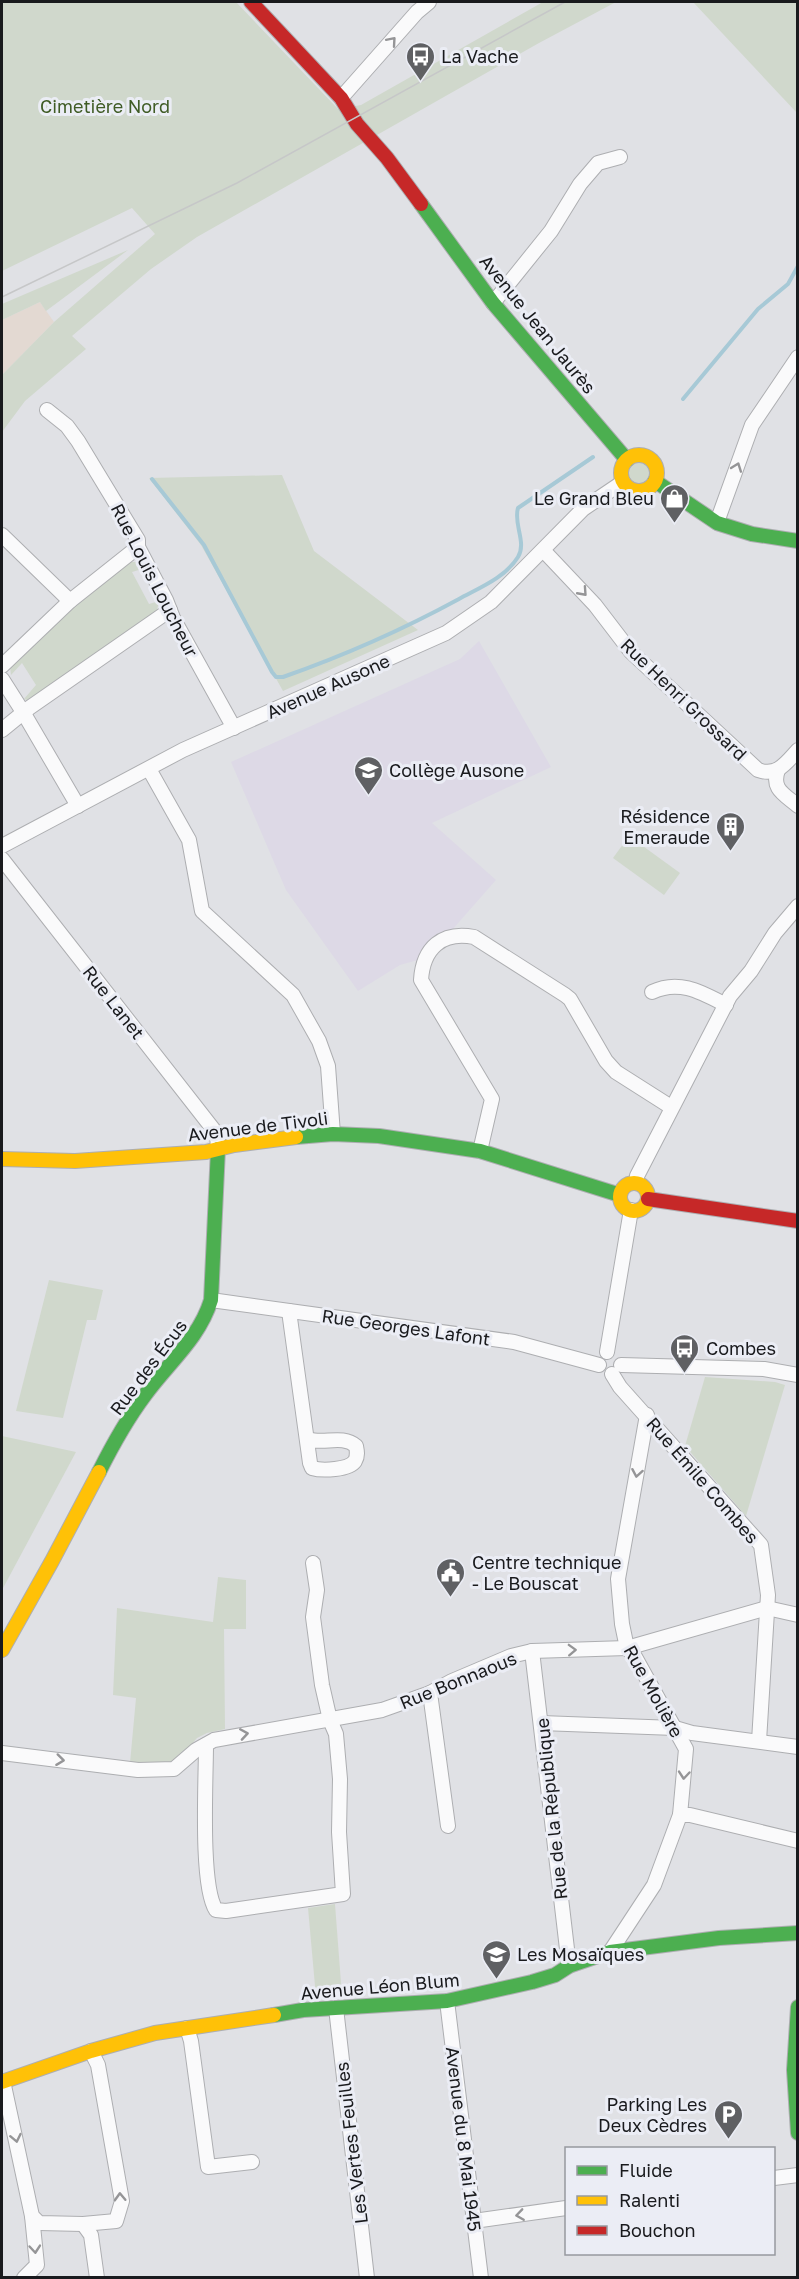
<svg xmlns="http://www.w3.org/2000/svg" width="799" height="2279" font-family="'Golos Text',sans-serif">
	<style>
		.industrial { fill: #e3d9d2 }
		.education { fill: #ddd9e6 }
		.green { fill: #d0d8cc }
		.lines { fill: none; stroke-linecap: round; stroke-linejoin: round }
		.stream { stroke: #a7c9d6; stroke-width: 4 }
		.street-casing { stroke: #adaeb1; stroke-width: 16 }
		.fast-casing { stroke: #adaeb1; stroke-width: 16 }
		.slow-casing { stroke: #adaeb1; stroke-width: 16 }
		.jam-casing { stroke: #adaeb1; stroke-width: 16 }
		.street { stroke: #fafafb; stroke-width: 14 }
		.fast { stroke: #4caf50; stroke-width: 14 }
		.slow { stroke: #ffc107; stroke-width: 14 }
		.jam { stroke: #c62828; stroke-width: 14 }
		.tram { stroke: #c6c7c8; stroke-width: 1.5 }
		.oneway { stroke: #959597 }
		.labels { text-anchor: middle; dominant-baseline: central; stroke-width: 6; stroke-linejoin: round; paint-order: stroke }
		.poi-label { font-size: 18px; fill: #191a1d; stroke: #ebedf5; text-anchor: start }
		.park-label { font-size: 18px; fill: #405c26; stroke: #ebedf5 }
		.street-label { font-size: 18px; fill: #191a1d; stroke: #ebedf5 }
	</style>
	<rect width="100%" height="100%" fill="#e0e1e5"/>
	<path class="industrial" d="M40,302L54,322L2,375V320Z"/>
	<path class="education" d="M479,641L551,767L432,823L496,880L452,930L425,948L418,960L400,965L358,991L286,890L231,762L460,659Z"/>
	<g class="green">
		<path d="M2,2H236L338,109L361,105L543,2H616L539,43L197,237L151,269L72,336L86,349L25,401L2,432V375L54,322L155,234L132,208L2,271Z"/>
		<path d="M693,2H797V113Z"/>
		<path d="M128,250L46,311L40,302L2,320V304Z"/>
		<circle cx="639" cy="473" r="10"/>
		<path d="M282,475L314,551L418,630L283,691L201,545L149,478Z"/>
		<path d="M127,562H140L142,569L132,572L149,604L159,601L157,610L30,701L24,699L36,685L22,663L11,675L10,666L38,637Z"/>
		<path d="M629,836L680,873L664,895L613,858Z"/>
		<path d="M49,1280L103,1290L96,1320H87L63,1418L16,1411Z"/>
		<path d="M705,1377L775,1382L785,1385L746,1516L685,1446Z"/>
		<path d="M2,1436L76,1452L2,1590Z"/>
		<path d="M218,1577L246,1580V1629H224L225,1729L207,1733L197,1738L183,1754L169,1763H130L136,1698L113,1695L117,1608L213,1622Z"/>
		<path d="M335,1904L342,1996L316,1997L308,1908Z"/>
	</g>
	<g class="lines">
		<g class="stream">
			<path d="M683,399L758,309L788,284L798,266"/>
			<path d="M152,479L204,545L272,672L276,677H283C343,656 402,630 459,599C479,588 505,578 518,557C527,542 513,524 518,508L593,457"/>
		</g>
		<defs>
			<g id="street">
				<path d="M341,98L417,12L429,2"/>
				<path d="M493,303L551,231L580,184L598,163L620,157"/>
				<path d="M47,410L67,426L78,441L138,540V547L166,600L173,618L234,728"/>
				<path d="M717,522L752,425L798,357"/>
				<path d="M2,535L70,601"/>
				<path d="M543,550L595,605L631,652L758,770C777,777 786,763 798,750"/>
				<path d="M2,666L70,601L138,547"/>
				<path d="M2,679L23,712L78,806"/>
				<path d="M2,730L29,708L170,610"/>
				<path d="M149,769L189,840L202,911L293,995L319,1041L328,1066L333,1134"/>
				<path d="M778,770C771,789 784,794 798,806"/>
				<path d="M2,846L183,750L446,633L491,602L583,509L623,482"/>
				<path d="M2,859L217,1134L218,1149"/>
				<path d="M652,992C679,979 701,992 726,1005"/>
				<path d="M480,1151L492,1099L421,980C423,948 442,931 474,937L565,995L570,999L606,1061L616,1072L671,1107"/>
				<path d="M636,1183L637,1176L730,996L751,971L775,933L798,906"/>
				<path d="M211,1300L514,1342L599,1365"/>
				<path d="M289,1311L310,1463L312,1468C322,1471 349,1470 355,1461C358,1456 357,1451 356,1446C342,1434 323,1445 308,1439"/>
				<path d="M607,1352L631,1210"/>
				<path d="M621,1365L764,1369L798,1375"/>
				<path d="M612,1374L620,1387L761,1545L768,1595L759,1741"/>
				<path d="M532,1651L569,1966"/>
				<path d="M430,1693L448,1826"/>
				<path d="M541,1723L675,1728L692,1733L798,1747"/>
				<path d="M206,1745C206,1779 200,1886 216,1910L226,1911L343,1894L339,1832L340,1779L336,1734L330,1720L322,1685L313,1617L317,1590L313,1563"/>
				<path d="M2,1753L138,1770L174,1769L196,1750L214,1740L382,1710L430,1693L452,1681L511,1656L532,1651L627,1648L767,1608L798,1615"/>
				<path d="M680,1815H690L798,1841"/>
				<path d="M610,1952L654,1885L680,1815L686,1749L635,1657L627,1648L622,1624L618,1579L647,1415"/>
				<path d="M447,2001L481,2278"/>
				<path d="M336,2008L367,2278"/>
				<path d="M187,2028L191,2041L208,2167L252,2162"/>
				<path d="M3,2081L32,2216L39,2223L83,2224L116,2221L122,2201L98,2065L91,2051"/>
				<path d="M774,2178L798,2175"/>
				<path d="M474,2221L566,2208"/>
				<path d="M83,2224L91,2235L97,2278"/>
				<path d="M24,2278L37,2265L32,2216"/>
			</g>
			<g id="fast">
				<path d="M421,204L493,303L627,460"/>
				<path d="M655,481L717,523L752,534L798,541"/>
				<path d="M296,1137L333,1134L379,1136L480,1151L620,1195"/>
				<path d="M99,1472C112,1446 127,1419 145,1395C168,1363 199,1339 211,1300L218,1149"/>
				<path d="M798,2007L794,2070L798,2133"/>
				<path d="M274,2015L303,2010L447,2001L532,1982L555,1975L569,1966L610,1952L719,1938L798,1933"/>
			</g>
			<g id="slow">
				<circle cx="639" cy="473" r="18"/>
				<path d="M2,1159L75,1161L206,1152L234,1145L296,1137"/>
				<circle cx="634" cy="1197" r="14"/>
				<path d="M2,1650L52,1561L99,1472"/>
				<path d="M2,2082L91,2051L155,2033L274,2015"/>
			</g>
			<g id="jam">
				<path d="M251,2L341,98L357,124L387,158L421,204"/>
				<path d="M648,1199L798,1221"/>
			</g>
		</defs>
		<use href="#street" class="street-casing"/>
		<use href="#fast" class="fast-casing"/>
		<use href="#slow" class="slow-casing"/>
		<use href="#jam" class="jam-casing"/>
		<use href="#street" class="street"/>
		<use href="#fast" class="fast"/>
		<use href="#slow" class="slow"/>
		<use href="#jam" class="jam"/>
		<path class="tram" d="M2,297L237,183L565,2"/>
	</g>
	<defs><path id="oneway-chevron" d="M-2-3.5L2.5 0L-2 3.5" fill="none" stroke-width="1.6" stroke-linecap="round" stroke-linejoin="round" transform="scale(1.5)"/></defs>
	<g class="oneway">
		<use href="#oneway-chevron" transform="translate(392 41) rotate(-49)"/>
		<use href="#oneway-chevron" transform="translate(737 467) rotate(-70)"/>
		<use href="#oneway-chevron" transform="translate(583 592) rotate(48)"/>
		<use href="#oneway-chevron" transform="translate(637 1473) rotate(100)"/>
		<use href="#oneway-chevron" transform="translate(572 1650) rotate(-2)"/>
		<use href="#oneway-chevron" transform="translate(244 1734) rotate(-9)"/>
		<use href="#oneway-chevron" transform="translate(60 1760) rotate(7)"/>
		<use href="#oneway-chevron" transform="translate(684 1775) rotate(95)"/>
		<use href="#oneway-chevron" transform="translate(16 2138) rotate(78)"/>
		<use href="#oneway-chevron" transform="translate(120 2197) rotate(-92)"/>
		<use href="#oneway-chevron" transform="translate(520 2215) rotate(172)"/>
		<use href="#oneway-chevron" transform="translate(35 2249) rotate(85)"/>
	</g>
	<defs>
		<symbol id="bus-pin" viewBox="-11 -11 22 30"><path d="M0 17L-7.5 6A9.5 9.5 0 1 1 7.5 6Z" fill="#5f6063" stroke="#ebedf5"/><path d="M-5-6H5V4H4V6H2V4H-2V6H-4V4H-5ZM-3.5-4V0h7V-4ZM-3.5 1.2v1.5H-2V1.2ZM2 1.2v1.5H3.5V1.2Z" fill="#fff"/></symbol>
		<symbol id="shop-pin" viewBox="-11 -11 22 30"><path d="M0 17L-7.5 6A9.5 9.5 0 1 1 7.5 6Z" fill="#5f6063" stroke="#ebedf5"/><path d="M-5-2.5h2.3a2.7 3.5 0 0 1 5.4 0H5L5.5 6h-11ZM-1.5-2.5h3a1.5 2.3 0 0 0-3 0Z" fill="#fff"/></symbol>
		<symbol id="school-pin" viewBox="-11 -11 22 30"><path d="M0 17L-7.5 6A9.5 9.5 0 1 1 7.5 6Z" fill="#5f6063" stroke="#ebedf5"/><path d="M0-5L7-2L0 1L-7-2ZM-4 1L0 2.5L4 1V4Q0 6-4 4Z" fill="#fff"/></symbol>
		<symbol id="building-pin" viewBox="-11 -11 22 30"><path d="M0 17L-7.5 6A9.5 9.5 0 1 1 7.5 6Z" fill="#5f6063" stroke="#ebedf5"/><path d="M-4-6H4V6H1V3H-1V6H-4ZM-2.5-4.3h1.7v1.8h-1.7ZM.8-4.3h1.7v1.8H.8ZM-2.5-1h1.7V.8h-1.7ZM.8-1h1.7V.8H.8Z" fill="#fff"/></symbol>
		<symbol id="civic-pin" viewBox="-11 -11 22 30"><path d="M0 17L-7.5 6A9.5 9.5 0 1 1 7.5 6Z" fill="#5f6063" stroke="#ebedf5"/><path d="M-.6-6.5H3V-4.5H.6V-3L4-1V1h2V6H-6V1h2V-1L-.6-3ZM-1.2 2.5V6h2.4V2.5Z" fill="#fff"/></symbol>
		<symbol id="parking-pin" viewBox="-11 -11 22 30"><path d="M0 17L-7.5 6A9.5 9.5 0 1 1 7.5 6Z" fill="#5f6063" stroke="#ebedf5"/><path d="M-3.5-5.5H1a3.5 3.5 0 0 1 0 7H-1V5.5H-3.5ZM-1-3.4V-.6H.8a1.4 1.4 0 0 0 0-2.8Z" fill="#fff"/></symbol>
	</defs>
	<g fill-rule="evenodd">
		<use href="#bus-pin" x="404" y="40" width="33" height="45"/>
		<use href="#shop-pin" x="658" y="482" width="33" height="45"/>
		<use href="#school-pin" x="352" y="754" width="33" height="45"/>
		<use href="#building-pin" x="714" y="810" width="33" height="45"/>
		<use href="#bus-pin" x="668" y="1332" width="33" height="45"/>
		<use href="#civic-pin" x="434" y="1556" width="33" height="45"/>
		<use href="#school-pin" x="480" y="1938" width="33" height="45"/>
		<use href="#parking-pin" x="712" y="2098" width="33" height="45"/>
	</g>
	<g class="labels">
		<g class="poi-label">
			<text x="441" y="56">La Vache</text>
			<text x="654" y="498" text-anchor="end">Le Grand Bleu</text>
			<text x="389" y="770">Collège Ausone</text>
			<text x="710" y="816" text-anchor="end">Résidence<tspan x="710" dy="21">Emeraude</tspan></text>
			<text x="706" y="1348">Combes</text>
			<text x="472" y="1562">Centre technique<tspan x="472" dy="21">- Le Bouscat</tspan></text>
			<text x="517" y="1954">Les Mosaïques</text>
			<text x="707" y="2104" text-anchor="end">Parking Les<tspan x="707" dy="21">Deux Cèdres</tspan></text>
		</g>
		<g class="park-label">
			<text x="105" y="106">Cimetière Nord</text>
		</g>
		<g class="street-label">
			<text transform="translate(538 324) rotate(51)">Avenue Jean Jaurès</text>
			<text transform="translate(155 580) rotate(63)">Rue Louis Loucheur</text>
			<text transform="translate(328 686) rotate(-24)">Avenue Ausone</text>
			<text transform="translate(684 699) rotate(44)">Rue Henri Grossard</text>
			<text transform="translate(114 1002) rotate(52)">Rue Lanet</text>
			<text transform="translate(258 1126) rotate(-7)">Avenue de Tivoli</text>
			<text transform="translate(406 1327) rotate(8)">Rue Georges Lafont</text>
			<text transform="translate(148 1367) rotate(-53)">Rue des Écus</text>
			<text transform="translate(703 1480) rotate(49)">Rue Émile Combes</text>
			<text transform="translate(458 1680) rotate(-22)">Rue Bonnaous</text>
			<text transform="translate(654 1691) rotate(61)">Rue Molière</text>
			<text transform="translate(551 1809) rotate(-96)">Rue de la République</text>
			<text transform="translate(380 1986) rotate(-5)">Avenue Léon Blum</text>
			<text transform="translate(464 2139) rotate(83)">Avenue du 8 Mai 1945</text>
			<text transform="translate(351 2143) rotate(-97)">Les Vertes Feuilles</text>
		</g>
	</g>
	<rect width="799" height="2279" fill="none" stroke="#191a1d" stroke-width="6"/>
	<rect x="565" y="2147" width="210" height="108" fill="#ebedf5" stroke="#97999f" stroke-width="1.5"/>
	<rect x="577" y="2166" width="30" height="9" fill="#4caf50" stroke="#97999f" stroke-width="1.5"/>
	<text x="619" y="2177" font-size="18" fill="#191a1d">Fluide</text>
	<rect x="577" y="2196" width="30" height="9" fill="#ffc107" stroke="#97999f" stroke-width="1.5"/>
	<text x="619" y="2207" font-size="18" fill="#191a1d">Ralenti</text>
	<rect x="577" y="2226" width="30" height="9" fill="#c62828" stroke="#97999f" stroke-width="1.5"/>
	<text x="619" y="2237" font-size="18" fill="#191a1d">Bouchon</text>
</svg>
